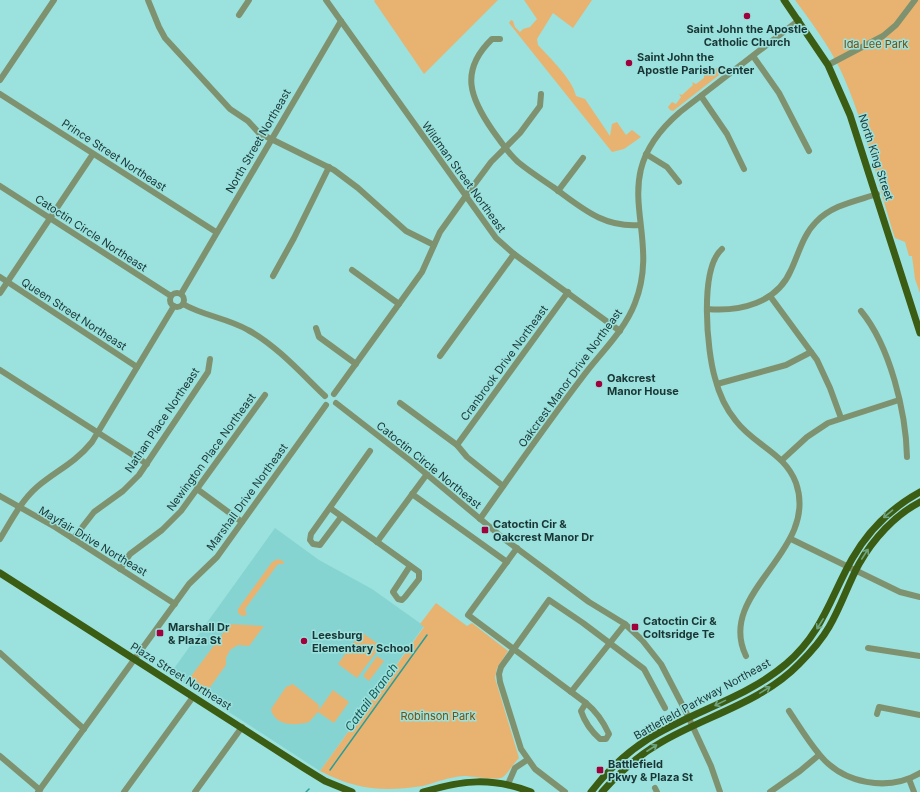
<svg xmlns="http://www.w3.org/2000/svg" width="920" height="792" font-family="Inter,sans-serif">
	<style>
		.built { fill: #85d4d1 }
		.green { fill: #e8b371 }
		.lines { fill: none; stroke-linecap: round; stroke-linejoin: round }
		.stream { stroke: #289e9a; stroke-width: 1.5 }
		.minor { stroke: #7f926f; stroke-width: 6 }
		.major { stroke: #3b5c13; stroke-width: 7 }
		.oneway { stroke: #70a582 }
		.poi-dot { fill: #a0013c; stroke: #9be1dd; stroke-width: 1.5 }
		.labels { text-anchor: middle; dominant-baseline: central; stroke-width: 3; stroke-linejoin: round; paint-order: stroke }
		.poi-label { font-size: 11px; font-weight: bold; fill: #193635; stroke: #9be1dd; text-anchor: start }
		.park-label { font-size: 11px; fill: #784d0c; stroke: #9be1dd }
		.street-label { font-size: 11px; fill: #193635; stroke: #9be1dd }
		.water-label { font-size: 12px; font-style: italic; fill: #195855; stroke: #9be1dd }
	</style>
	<rect width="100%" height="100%" fill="#9be1dd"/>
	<path class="built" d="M275,528L319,560L372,589L424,626L320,771L170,674Z"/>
	<g class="green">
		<path d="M375,0H498L424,74L374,1Z"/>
		<path d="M524,0H592L573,28L553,13L537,39L538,45C550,58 573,80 576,96L585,99L610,136L612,124L617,122L626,135L632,130L641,137L624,149L612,152L509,23L511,20L513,21L515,27L520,32L523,29L530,27L537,19Z"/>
		<path d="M795,0H920V293L915,279L912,256H909L905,242L895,238C877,182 865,122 840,69C829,46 810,20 795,0Z"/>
		<path d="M720,66L724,68L723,72L673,111L670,110L668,107L672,102L676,104L681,97L679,94L682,95L693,85L692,82L696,84L704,78V74L706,73L708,75L714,72V69Z"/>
		<path d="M278,559L283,561L284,564H278L245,609L247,615L242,616L238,613V609L272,562Z"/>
		<path d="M436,603L467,626L472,623L508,651L497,668L495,678L519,758C515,762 507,774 503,777C497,781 473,776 464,776C449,777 437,782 423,786C382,792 357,790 320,771L424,627L420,624Z"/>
		<path d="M230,624L264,626L249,646L238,645L230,650L226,658V665L208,690L199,692L191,686L189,679Z"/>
		<path d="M361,632L381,646L357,678L338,664Z"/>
		<path d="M377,656L384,661L369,681L363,676Z"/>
		<path d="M293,684L319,705V710L333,690L349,702L334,723L318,712L309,722C296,726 274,726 271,709L286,687Z"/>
	</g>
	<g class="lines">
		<g class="stream">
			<path d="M330,770L427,635"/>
			<path d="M306,792L309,789"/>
		</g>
		<g class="minor">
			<path d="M148,0L159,27L165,38L230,109L248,121L259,133L334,170L358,188L406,231L434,245"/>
			<path d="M326,0L496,238L514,254L620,331"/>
			<path d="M239,15L249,0"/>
			<path d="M500,39H492C459,71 470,98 493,131C501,142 508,153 518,162C529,171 541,179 553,187C581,207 603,228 640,225"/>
			<path d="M753,56L779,93L809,151"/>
			<path d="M828,65L883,36L896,25L915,0"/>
			<path d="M0,80L54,0"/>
			<path d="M0,94L216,232"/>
			<path d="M701,96L727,134L744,169"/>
			<path d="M646,154L667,167L679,182"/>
			<path d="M0,186L171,296"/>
			<path d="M558,191L583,158"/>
			<path d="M722,249C699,269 707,351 715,378C719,394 726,409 736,421C754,445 785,453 796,483C820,552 715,592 746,656"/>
			<path d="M352,270L399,304"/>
			<path d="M273,276L294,238L329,167"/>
			<path d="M0,277L137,367"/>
			<path d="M0,293L93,154"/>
			<circle cx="177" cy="300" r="7"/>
			<path d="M181,294L341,21"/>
			<path d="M770,296L817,360L830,388L841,418"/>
			<path d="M183,304C204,316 227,318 248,330C276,345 302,374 325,396"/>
			<path d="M707,309C740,312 777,303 791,270C799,253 803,235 816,222C832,205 856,201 877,194"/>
			<path d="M861,311C890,346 906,412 907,457"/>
			<path d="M316,328L319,337L356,364"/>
			<path d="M440,356L514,254"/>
			<path d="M0,370L147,464"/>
			<path d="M717,384L786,365L811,352"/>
			<path d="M334,394L422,272L440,232L465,197L491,162L520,133L540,106L541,94"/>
			<path d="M336,403L412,462L503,538L589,602L625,624L642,640L661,664L686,712L711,766L720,792"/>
			<path d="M400,403L457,445L467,457L503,486"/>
			<path d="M457,445L568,292"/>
			<path d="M782,460L807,437L828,423L899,400"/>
			<path d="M197,489L242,522"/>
			<path d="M412,494L507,562"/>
			<path d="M0,496L55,527L175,604"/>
			<path d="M330,508L419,572V579L405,597L402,600L398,599L393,592L410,566"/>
			<path d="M341,517L320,545L313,544L310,540L311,534L370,451"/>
			<path d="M480,519C513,472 546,425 581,379C599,354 624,332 635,303C664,229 601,180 680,112L799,20"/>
			<path d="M0,539C11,521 21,501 37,487C57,470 74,464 92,442L174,306"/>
			<path d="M73,539L94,512L123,491L139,475L208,372L210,359"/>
			<path d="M791,539L900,592L920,597"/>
			<path d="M377,542L427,474"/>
			<path d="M517,548L468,615L586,703"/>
			<path d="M120,569L130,554L162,530L181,511L265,395"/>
			<path d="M868,648L920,656"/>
			<path d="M0,653L84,729"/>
			<path d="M571,692L625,624"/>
			<path d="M586,703C597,712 603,721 609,734L606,739H600C591,731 585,723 581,711Z"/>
			<path d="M789,711C799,726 808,741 819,754C843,784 888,792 920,773"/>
			<path d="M877,714L879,707L920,715"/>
			<path d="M0,756L40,790"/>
			<path d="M909,779L914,792"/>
			<path d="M508,784L515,768L527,760"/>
			<path d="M655,788L657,792"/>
			<path d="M38,792L189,584L217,557L326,405"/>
			<path d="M124,792L193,697"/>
			<path d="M195,792L242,727"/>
			<path d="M565,792L535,769L521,749L500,682L499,674L501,667L549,600L583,623L644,669L665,708"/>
			<path d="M770,792L800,771L819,755"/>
		</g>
		<g class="major">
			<path d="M784,0L828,65L850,115L920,333"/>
			<path d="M0,573L304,768L325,781L352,792"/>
			<path d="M423,792C463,780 492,777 531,792"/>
			<path d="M591,792C607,771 626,753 648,739C693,711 746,698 786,664C823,632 830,598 852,559C868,531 891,508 920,492"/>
			<path d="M602,792C619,773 637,756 660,743C705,716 761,703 799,664C810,653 821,641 829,627C841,607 848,584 859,564C873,539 895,515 920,502"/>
		</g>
	</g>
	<defs><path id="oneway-shaft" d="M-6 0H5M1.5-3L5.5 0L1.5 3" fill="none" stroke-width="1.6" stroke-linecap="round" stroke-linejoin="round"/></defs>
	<g class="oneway">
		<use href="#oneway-shaft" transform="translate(888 514) rotate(140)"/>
		<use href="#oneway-shaft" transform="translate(865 554) rotate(-57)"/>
		<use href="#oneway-shaft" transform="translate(820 624) rotate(122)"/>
		<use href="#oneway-shaft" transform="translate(765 690) rotate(-31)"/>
		<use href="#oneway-shaft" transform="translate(720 703) rotate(154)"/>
		<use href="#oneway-shaft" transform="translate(652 748) rotate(-33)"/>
	</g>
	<g class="poi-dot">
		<circle cx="747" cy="16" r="4"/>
		<circle cx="629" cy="63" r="4"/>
		<circle cx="599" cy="384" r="4"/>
		<rect x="481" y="526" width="8" height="8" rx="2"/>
		<rect x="631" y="623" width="8" height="8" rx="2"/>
		<rect x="156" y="629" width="8" height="8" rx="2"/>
		<circle cx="304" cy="641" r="4"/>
		<rect x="596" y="766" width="8" height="8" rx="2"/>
	</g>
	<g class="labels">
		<g class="poi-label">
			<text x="747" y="29" text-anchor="middle">Saint John the Apostle<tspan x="747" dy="13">Catholic Church</tspan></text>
			<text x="637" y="57">Saint John the<tspan x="637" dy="13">Apostle Parish Center</tspan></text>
			<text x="607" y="378">Oakcrest<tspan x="607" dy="13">Manor House</tspan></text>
			<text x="493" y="524">Catoctin Cir &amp;<tspan x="493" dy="13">Oakcrest Manor Dr</tspan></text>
			<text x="643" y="621">Catoctin Cir &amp;<tspan x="643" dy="13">Coltsridge Te</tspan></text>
			<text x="168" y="627">Marshall Dr<tspan x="168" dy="13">&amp; Plaza St</tspan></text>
			<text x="312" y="635">Leesburg<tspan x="312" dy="13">Elementary School</tspan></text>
			<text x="608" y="764">Battlefield<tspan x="608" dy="13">Pkwy &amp; Plaza St</tspan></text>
		</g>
		<g class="park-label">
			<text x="876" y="44">Ida Lee Park</text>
			<text x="438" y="716">Robinson Park</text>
		</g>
		<g class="street-label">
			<text transform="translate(258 141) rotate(-60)">North Street Northeast</text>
			<text transform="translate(114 155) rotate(33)">Prince Street Northeast</text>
			<text transform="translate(876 157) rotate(72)">North King Street</text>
			<text transform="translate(464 177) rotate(54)">Wildman Street Northeast</text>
			<text transform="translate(91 233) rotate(33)">Catoctin Circle Northeast</text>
			<text transform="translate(74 314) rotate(33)">Queen Street Northeast</text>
			<text transform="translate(504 363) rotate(-54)">Cranbrook Drive Northeast</text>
			<text transform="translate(570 378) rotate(-54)">Oakcrest Manor Drive Northeast</text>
			<text transform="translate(162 420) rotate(-56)">Nathan Place Northeast</text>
			<text transform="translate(211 452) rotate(-54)">Newington Place Northeast</text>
			<text transform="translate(429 465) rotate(39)">Catoctin Circle Northeast</text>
			<text transform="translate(247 497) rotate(-54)">Marshall Drive Northeast</text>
			<text transform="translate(93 541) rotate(31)">Mayfair Drive Northeast</text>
			<text transform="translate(181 676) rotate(32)">Plaza Street Northeast</text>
			<text transform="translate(702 699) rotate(-29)">Battlefield Parkway Northeast</text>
		</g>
		<g class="water-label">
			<text transform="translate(371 697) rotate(-54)">Cattail Branch</text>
		</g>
	</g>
</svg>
